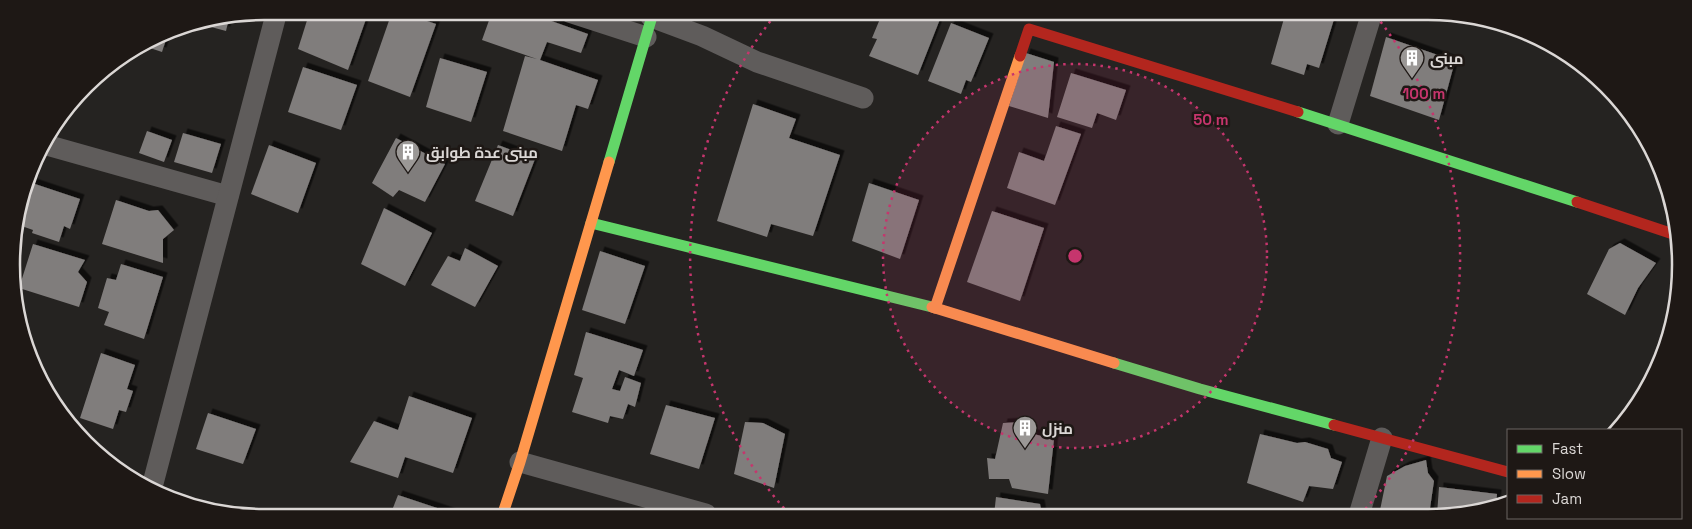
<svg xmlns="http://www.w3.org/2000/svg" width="1692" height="529" font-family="'Space Grotesk',Cairo,sans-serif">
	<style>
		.building { fill: #807d7c; filter: url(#shadow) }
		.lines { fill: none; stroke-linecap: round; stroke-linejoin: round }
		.street { stroke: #5f5c5b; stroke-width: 21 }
		.fast { stroke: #63d668; stroke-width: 11 }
		.slow { stroke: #ff974d; stroke-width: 11 }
		.jam { stroke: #b3261e; stroke-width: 11 }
		.ring { fill: none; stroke: #c6356d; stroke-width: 2.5; stroke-dasharray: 2.5 5 }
		.labels { text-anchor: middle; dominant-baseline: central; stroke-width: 5; stroke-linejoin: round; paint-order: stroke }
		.poi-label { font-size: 15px; font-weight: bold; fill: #dbd7d5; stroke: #1e1815; text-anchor: start }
		.rim { fill: none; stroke: #dbd7d5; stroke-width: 2.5 }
		.centre { fill: #c6356d; stroke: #1e1815; stroke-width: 2.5 }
		.ring-label { font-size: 15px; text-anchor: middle; font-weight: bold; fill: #c6356d; stroke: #1e1815; stroke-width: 5; stroke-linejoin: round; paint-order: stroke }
	</style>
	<defs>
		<filter id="shadow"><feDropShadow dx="4.5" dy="-4.5" stdDeviation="0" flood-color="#0009"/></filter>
	</defs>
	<rect width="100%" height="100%" fill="#252321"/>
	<g class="building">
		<path d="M310,11L345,12L366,19L348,70L298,49Z"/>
		<path d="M392,12H400L436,24L410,97L368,81Z"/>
		<path d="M492,12H526L588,34L581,53L547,42L540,60L598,80L588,109L576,105L562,151L503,131L525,56L537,59L482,40Z"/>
		<path d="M882,14H942L918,75L869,56L877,39L872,38Z"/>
		<path d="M1285,15L1335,16L1319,68L1307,64L1304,75L1271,64Z"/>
		<path d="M229,18L226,31L200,24Z"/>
		<path d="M951,23L989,38L971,82L966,80L961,94L928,81Z"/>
		<path d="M168,30H169L162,52L144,46Z"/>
		<path d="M1386,37L1455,61L1439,120L1370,96Z"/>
		<path d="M1026,53L1054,62L1048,118L1009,106Z"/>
		<path d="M440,58L487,72L471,122L426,107Z"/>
		<path d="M303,67L357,85L341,130L288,112Z"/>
		<path d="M1071,73L1126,90L1116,120L1097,113L1092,128L1057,117Z"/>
		<path d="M753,104L796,119L789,138L840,155L813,236L771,224L767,237L717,221Z"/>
		<path d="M1056,126L1081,134L1055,205L1007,188L1019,152L1044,161Z"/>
		<path d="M147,131L172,140L164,162L139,153Z"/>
		<path d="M183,133L221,144L212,173L174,162Z"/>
		<path d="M396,138L445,164L425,202L399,190L393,197L372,183Z"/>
		<path d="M269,145L316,163L298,213L251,194Z"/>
		<path d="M498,145L535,159L513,216L475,201Z"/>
		<path d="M29,182L80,199L70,229L64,226L59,242L32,233L33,230L16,224Z"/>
		<path d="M869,183L919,200L900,259L852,241Z"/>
		<path d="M116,200L149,211L158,210L174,230L163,239V263L102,244Z"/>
		<path d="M384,208L432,233L405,286L361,264Z"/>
		<path d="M992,211L1044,228L1020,301L967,282Z"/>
		<path d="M1620,243L1656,263L1638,288L1625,315L1587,294L1609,249Z"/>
		<path d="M33,244L85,260L78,272L87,282L79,307L19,288Z"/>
		<path d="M465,248L498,266L475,307L431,285L448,256L460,261Z"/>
		<path d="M600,251L645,266L625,324L582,310Z"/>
		<path d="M121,264L163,277L144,339L104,325L109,312L98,308L107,278L116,280Z"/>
		<path d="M586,332L643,350L634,376L619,370L612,389L620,391L625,377L641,383L635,407L628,404L623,419L610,416L608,423L572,412L583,378L574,375Z"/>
		<path d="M101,353L135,365L127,389L133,391L126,412L119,410L113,429L80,418Z"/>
		<path d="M409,396L472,418L453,473L405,457L398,478L350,462L374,421L398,430Z"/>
		<path d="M666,405L715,418L699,469L650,454Z"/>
		<path d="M208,413L256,429L243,464L196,449Z"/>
		<path d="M745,422L763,423L785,434L774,488L734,474Z"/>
		<path d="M1024,422L1021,431L1054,439L1048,494L1012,488L1009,479H989L987,458L995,459L1003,423Z"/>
		<path d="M1260,434L1297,443L1305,442L1328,449L1331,458L1342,462L1333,489L1309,486L1303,502L1247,483Z"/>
		<path d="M1426,460L1428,473L1434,481L1429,515H1379L1387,476L1405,466Z"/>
		<path d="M1439,487L1497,494L1496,505L1461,516L1437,515Z"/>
		<path d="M398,495L452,513H391Z"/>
		<path d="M996,497L1040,504L1042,515H994Z"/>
	</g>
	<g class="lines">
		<g class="street">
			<path d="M569,12L646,37"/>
			<path d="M651,17L702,36L757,62L863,98"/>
			<path d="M1338,124L1371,16"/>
			<path d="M43,144L228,196"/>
			<path d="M520,462L706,514"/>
			<path d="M152,487L277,11"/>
			<path d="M1359,515L1382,438"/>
		</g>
		<g class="fast">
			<path d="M1298,112L1577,202"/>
			<path d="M609,162L653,13"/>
			<path d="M591,223L932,307"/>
			<path d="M1114,363L1200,389L1334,425"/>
		</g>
		<g class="slow">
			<path d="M932,307L1114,363"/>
			<path d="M935,308L1020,56"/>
			<path d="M503,513L520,462L609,162"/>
		</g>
		<g class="jam">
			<path d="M1020,56L1029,29L1298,112"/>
			<path d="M1577,202L1676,235"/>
			<path d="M1334,425L1508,472"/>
		</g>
	</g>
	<circle cx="1075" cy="256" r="192" fill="#c6356d" fill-opacity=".12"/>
	<g class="ring">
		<circle cx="1075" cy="256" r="192"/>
		<path d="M789 514A385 385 0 0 1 776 14M1376 16A385 385 0 0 1 1361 514"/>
	</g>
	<defs>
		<symbol id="building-pin" viewBox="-11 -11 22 30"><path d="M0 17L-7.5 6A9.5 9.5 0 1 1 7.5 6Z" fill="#9b9896" stroke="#1e1815"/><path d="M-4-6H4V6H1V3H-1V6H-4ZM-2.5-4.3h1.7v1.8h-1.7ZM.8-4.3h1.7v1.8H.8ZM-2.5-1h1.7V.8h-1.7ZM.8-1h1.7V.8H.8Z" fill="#fff"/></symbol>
	</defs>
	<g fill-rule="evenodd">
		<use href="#building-pin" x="1398" y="44" width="28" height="38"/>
		<use href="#building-pin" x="394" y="138" width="28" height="38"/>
		<use href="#building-pin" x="1011" y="414" width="28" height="38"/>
	</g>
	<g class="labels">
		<g class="poi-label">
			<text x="1430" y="58">مبنى</text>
			<text x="426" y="152">مبنى عدة طوابق</text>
			<text x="1042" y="428">منزل</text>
		</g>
	</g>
	<path d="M0 0H1692V529H0ZM264 20H1428A244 244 0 0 1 1672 264V265A244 244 0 0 1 1428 509H264A244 244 0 0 1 20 265V264A244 244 0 0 1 264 20Z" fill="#1e1815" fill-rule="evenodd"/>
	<path class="rim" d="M264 20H1428A244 244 0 0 1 1672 264V265A244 244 0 0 1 1428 509H264A244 244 0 0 1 20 265V264A244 244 0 0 1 264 20Z"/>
	<circle cx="1075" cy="256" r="8" class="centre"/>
	<g class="ring-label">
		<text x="1424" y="99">100 m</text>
		<text x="1211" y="125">50 m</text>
	</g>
	<rect x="1507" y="429" width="175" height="90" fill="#1e1815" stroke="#6a6462"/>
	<rect x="1517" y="445" width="25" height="8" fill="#63d668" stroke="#6a6462"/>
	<text x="1552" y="454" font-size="15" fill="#dbd7d5">Fast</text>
	<rect x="1517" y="470" width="25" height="8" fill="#ff974d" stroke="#6a6462"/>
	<text x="1552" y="479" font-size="15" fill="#dbd7d5">Slow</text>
	<rect x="1517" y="495" width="25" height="8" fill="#b3261e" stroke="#6a6462"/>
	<text x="1552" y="504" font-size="15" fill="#dbd7d5">Jam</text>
</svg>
